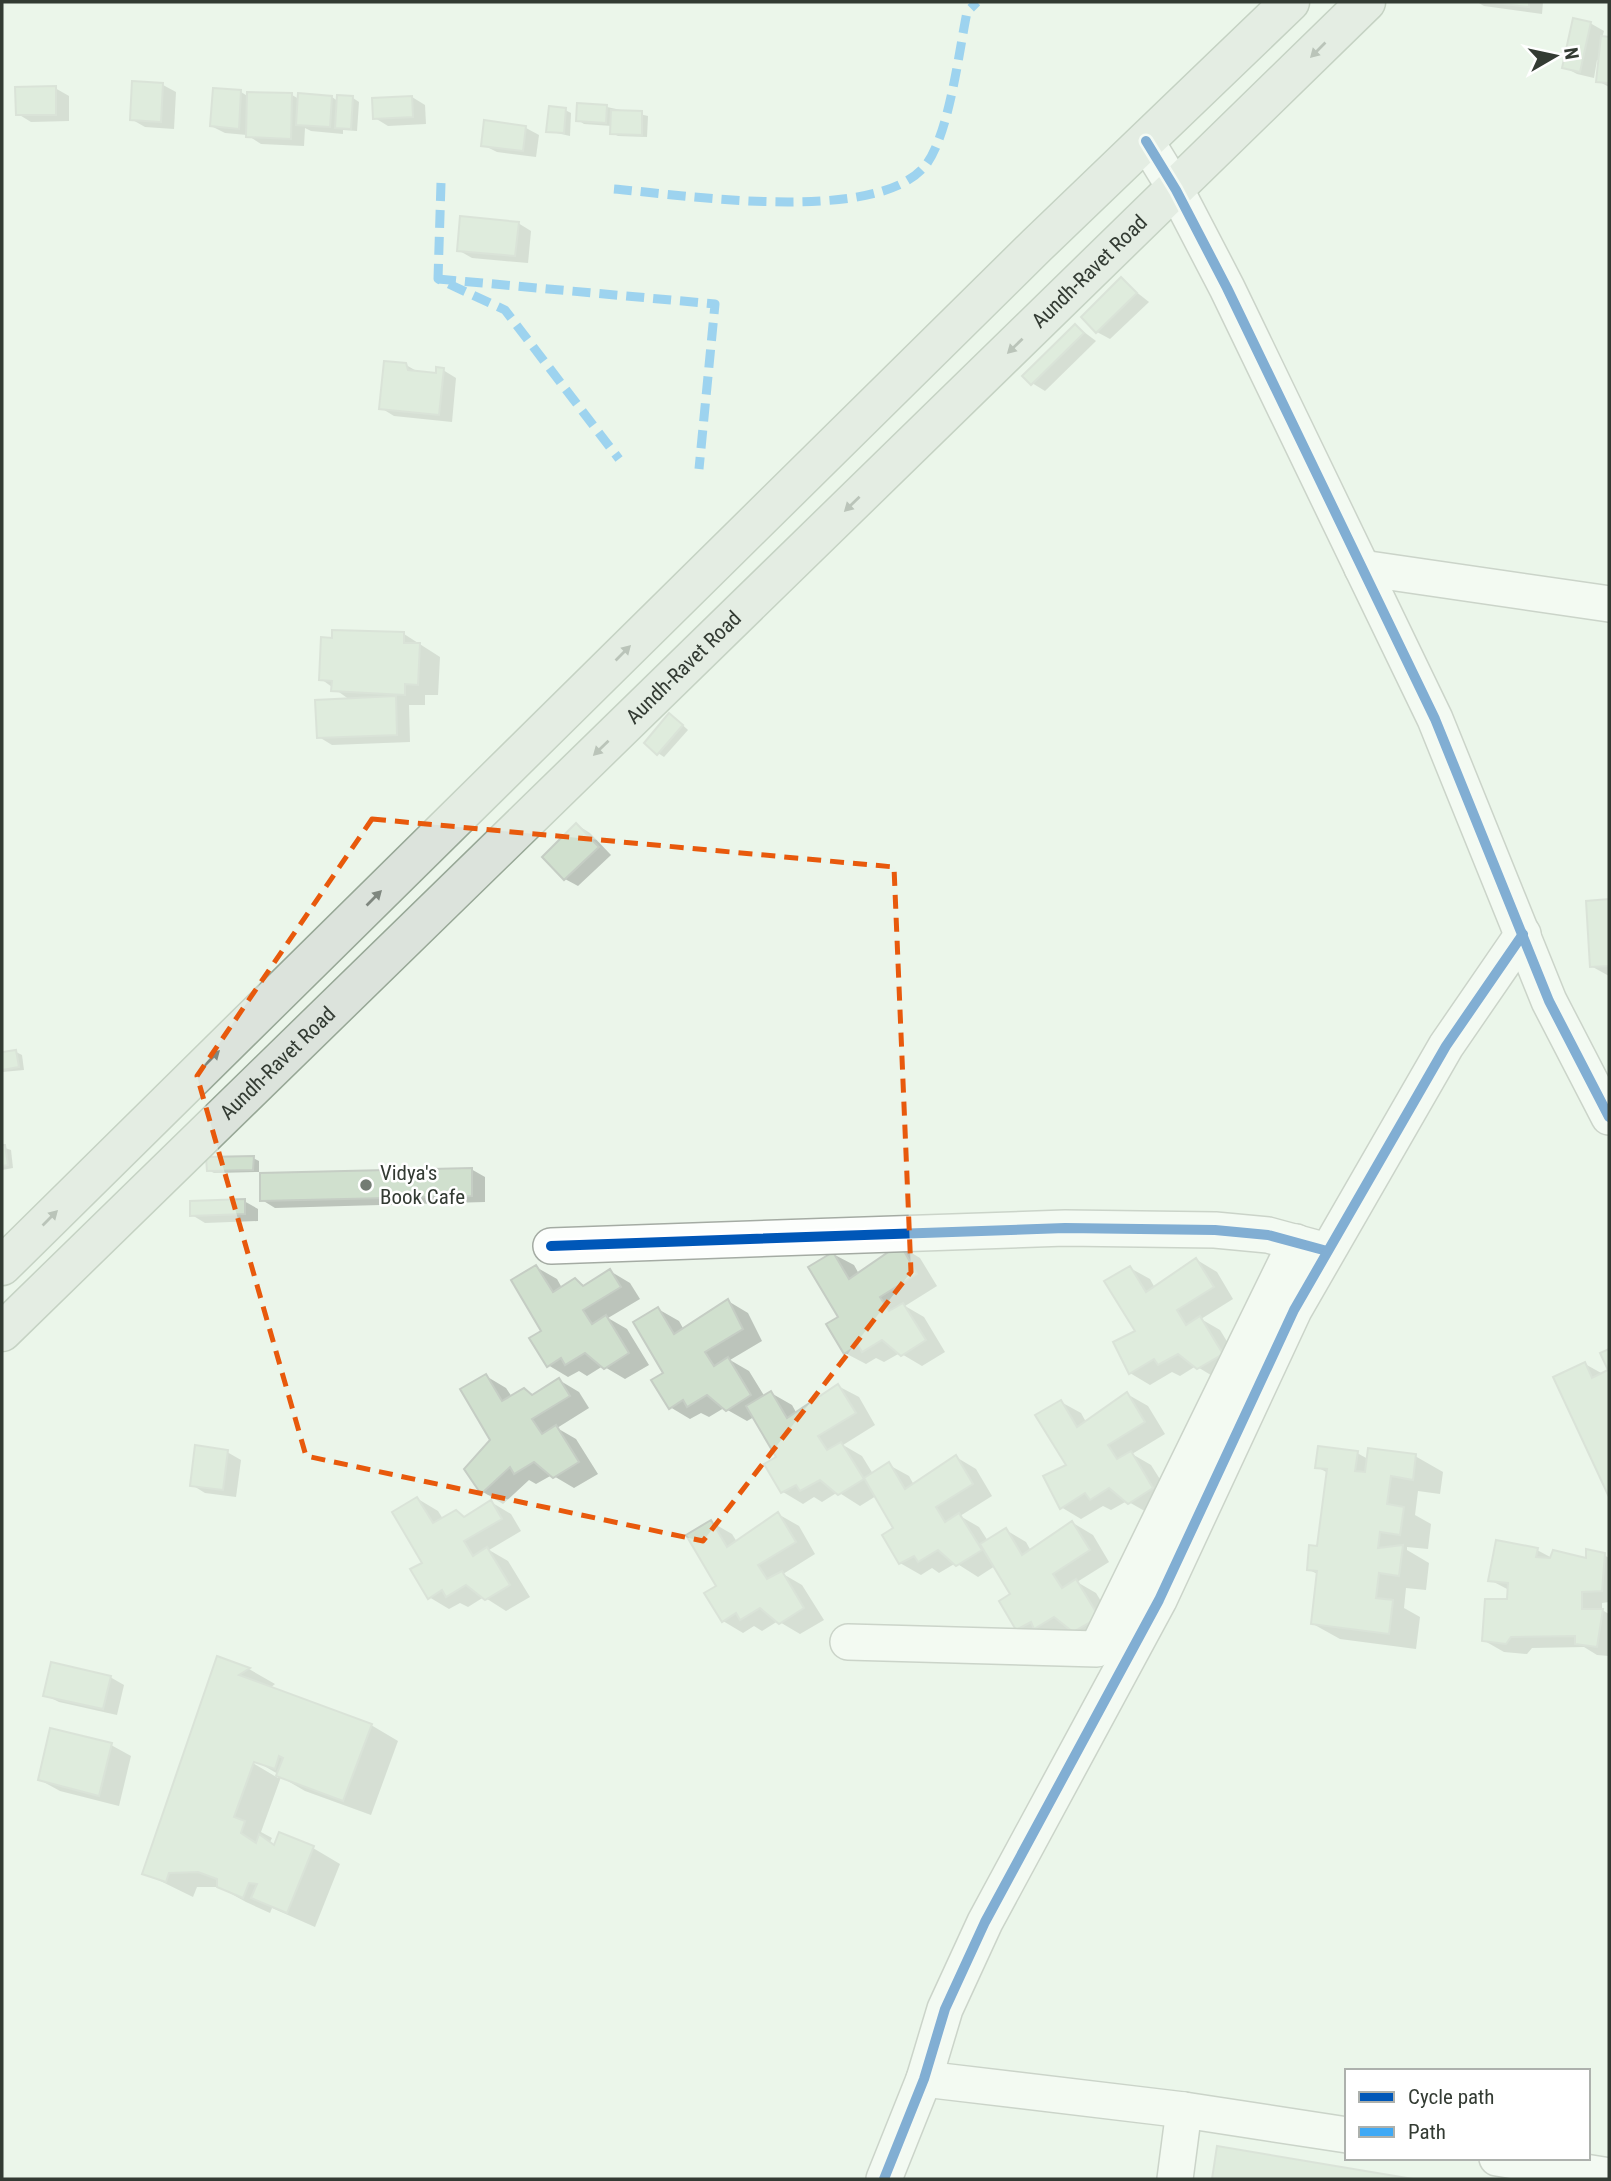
<svg xmlns="http://www.w3.org/2000/svg" width="1611" height="2181" font-family="'Roboto Condensed',sans-serif">
	<style>
		.shadow { fill: #0003; fill-rule: evenodd }
		.building { fill: #d0e0ce; stroke: #c5cdc4; stroke-width: 2 }
		.lines { fill: none; stroke-linecap: round; stroke-linejoin: round }
		.minor-casing { stroke: #a4aba3; stroke-width: 38 }
		.major-casing { stroke: #97a796; stroke-width: 41 }
		.minor { stroke: #fcfefc; stroke-width: 35 }
		.major { stroke: #dce3dc; stroke-width: 38 }
		.quiet { stroke: #3fa9f5; stroke-width: 9; stroke-dasharray: 18 9; stroke-linecap: butt }
		.cycleway-casing { stroke: #fff; stroke-width: 15 }
		.cycleway { stroke: #0057b8; stroke-width: 10 }
		.oneway { fill: #7f877f }
		.marked { fill: none; stroke: #e8590c; stroke-width: 5; stroke-dasharray: 14 9; stroke-linejoin: round }
		.poi-dot { fill: #737c73; stroke: #fff; stroke-width: 2.5 }
		.labels { text-anchor: middle; dominant-baseline: central; stroke-width: 5; stroke-linejoin: round; paint-order: stroke }
		.street-label { font-size: 21px; fill: #333b33; stroke: #fff }
		.poi-label { font-size: 21px; fill: #333b33; stroke: #fff; text-anchor: start }
	</style>
	<rect width="100%" height="100%" fill="#ebf5ea"/>
	<g class="shadow">
		<path d="M1477,2H1543L1542,14L1484,6Z"/>
		<path d="M1590,23L1604,31L1602,38H1609V87L1598,81L1600,61L1597,60L1594,78L1577,74L1564,67Z"/>
		<path d="M134,83L163,85L176,92L174,129L145,127L131,119Z"/>
		<path d="M55,88L69,96V121L31,122L18,114Z"/>
		<path d="M241,92L249,97L292,95L299,99L332,97L339,102L353,98L359,102L357,131L343,130V134L311,131L305,128L304,146L261,144L247,135L225,133L211,126Z"/>
		<path d="M412,97L425,105L426,124L388,126L375,118Z"/>
		<path d="M607,107L648,116L647,137L618,136L612,133V126L584,124L578,120Z"/>
		<path d="M565,110L571,113L570,136L548,131Z"/>
		<path d="M526,128L539,135L536,157L497,152L483,145Z"/>
		<path d="M518,223L531,231L528,263L472,258L458,250Z"/>
		<path d="M1121,280L1149,302L1110,339L1097,332Z"/>
		<path d="M1076,326L1096,341L1045,391L1032,383Z"/>
		<path d="M406,365L420,373L437,374L443,370L456,378L452,422L394,416L381,408Z"/>
		<path d="M404,634L440,657L438,695H425V705H409L410,742L332,745L319,737L350,700L321,679Z"/>
		<path d="M676,719L688,730L664,757L658,753Z"/>
		<path d="M577,825L590,833L611,855L578,886L565,879Z"/>
		<path d="M1609,901V976L1591,966L1588,902Z"/>
		<path d="M16,1052L22,1055L24,1070L2,1072V1054Z"/>
		<path d="M2,1147L11,1150L13,1168L2,1170Z"/>
		<path d="M253,1158L259,1161V1172L214,1173L208,1170Z"/>
		<path d="M471,1169L485,1177V1202L275,1208L262,1200Z"/>
		<path d="M244,1201L258,1209V1221L205,1223L192,1215Z"/>
		<path d="M900,1246L920,1258L937,1286L905,1306L924,1317L945,1352L922,1366L900,1353L884,1362L876,1358L866,1364L845,1353L833,1254L854,1265L859,1274Z"/>
		<path d="M1197,1260L1217,1272L1233,1299L1201,1319L1220,1330L1242,1366L1219,1380L1196,1366L1180,1376L1172,1372L1150,1385L1130,1373L1137,1332L1130,1268L1150,1279L1155,1288Z"/>
		<path d="M536,1267L557,1279L562,1288L575,1280L585,1286L610,1271L630,1283L640,1299L608,1318L627,1329L649,1365L625,1379L603,1366L587,1376L579,1371L568,1377L548,1365Z"/>
		<path d="M728,1301L748,1313L762,1341L730,1360L749,1371L765,1397L771,1393L792,1405L797,1414L838,1386L859,1397L875,1425L843,1445L862,1456L873,1474L889,1465L909,1476L914,1485L956,1457L976,1469L992,1496L960,1516L979,1527L988,1541L1006,1530L1026,1542L1031,1551L1073,1523L1093,1535L1109,1562L1077,1582L1096,1593L1118,1629L1095,1643L1072,1629L1056,1639L1038,1641L1017,1629L1013,1595L995,1566L978,1577L956,1563L939,1573L932,1568L921,1575L900,1563L896,1529L876,1496L860,1506L838,1492L822,1502L814,1497L803,1504L783,1492L778,1458L754,1417L747,1421L724,1408L709,1417L701,1413L690,1419L670,1407L658,1309L679,1321L684,1330Z"/>
		<path d="M1585,1364L1603,1374L1609,1371V1493L1555,1378Z"/>
		<path d="M486,1376L506,1388L512,1397L524,1390L534,1395L559,1380L579,1392L589,1408L557,1428L576,1439L598,1474L574,1488L552,1475L536,1484L529,1480L503,1504L483,1492L492,1440Z"/>
		<path d="M1127,1394L1148,1406L1165,1434L1132,1454L1151,1465L1173,1500L1150,1514L1127,1501L1111,1510L1103,1506L1081,1519L1061,1507L1068,1466L1061,1402L1081,1413L1086,1422Z"/>
		<path d="M227,1452L241,1460L236,1497L205,1493L192,1485Z"/>
		<path d="M1357,1453L1368,1459L1415,1456L1443,1472L1440,1494L1418,1491L1415,1515L1431,1524L1428,1549L1407,1547V1550L1429,1563L1426,1590L1406,1588L1404,1608L1420,1617L1416,1649L1340,1639L1313,1624L1319,1575L1308,1569L1319,1548L1328,1473L1317,1467Z"/>
		<path d="M418,1499L438,1511L443,1519L456,1512L466,1518L491,1502L511,1514L521,1531L489,1550L508,1561L530,1597L506,1611L484,1597L468,1607L460,1603L449,1609L429,1597Z"/>
		<path d="M778,1514L799,1526L815,1554L783,1574L802,1585L824,1620L800,1634L778,1621L762,1631L754,1626L743,1633L723,1621L711,1522L732,1534L737,1542Z"/>
		<path d="M1537,1550L1552,1558L1588,1560L1604,1555L1609,1558V1602L1602,1603V1610L1609,1614V1656L1597,1655L1584,1647L1532,1648L1527,1654L1504,1652L1483,1640L1509,1600V1590L1490,1580Z"/>
		<path d="M218,1658L249,1669L275,1684L270,1688L371,1725L398,1741L371,1815L305,1791L281,1777L261,1832L272,1838L270,1842L275,1845L313,1848L340,1864L315,1927L272,1908L270,1913L246,1902L219,1887H197L193,1897L144,1873ZM247,1756L278,1774V1778L246,1759Z"/>
		<path d="M110,1677L124,1685L117,1715L59,1702L45,1695Z"/>
		<path d="M111,1745L131,1756L119,1806L60,1791L40,1780Z"/>
		<path d="M1219,2148L1403,2179H1214Z"/>
	</g>
	<g class="building">
		<path d="M1488,2H1529V7Z"/>
		<path d="M1573,18L1591,22L1580,72L1562,68Z"/>
		<path d="M1601,36L1609,37V83L1596,82Z"/>
		<path d="M132,81L163,83L161,122L130,120Z"/>
		<path d="M56,86V115H16L15,87Z"/>
		<path d="M213,88L241,90L239,129L210,126Z"/>
		<path d="M247,92L292,93L291,139L246,137Z"/>
		<path d="M298,93L332,96L330,127L296,125Z"/>
		<path d="M337,95L353,96L351,129L335,128Z"/>
		<path d="M412,96L413,117L373,119L372,98Z"/>
		<path d="M577,103L607,105L606,123L576,121Z"/>
		<path d="M549,106L566,108L564,133L546,132Z"/>
		<path d="M611,110L642,111V135L610,134Z"/>
		<path d="M484,120L526,126L523,151L481,146Z"/>
		<path d="M460,216L519,222L515,256L457,251Z"/>
		<path d="M1121,277L1137,293L1096,333L1081,317Z"/>
		<path d="M1075,324L1084,333L1031,385L1022,376Z"/>
		<path d="M384,361L406,363L408,370L436,373V367L444,368L439,415L379,409Z"/>
		<path d="M332,630L404,632V643H420L418,685L405,684V695L331,691L332,681L319,680L321,637L332,638Z"/>
		<path d="M396,696L397,735L317,738L315,700Z"/>
		<path d="M669,713L683,725L657,755L644,743Z"/>
		<path d="M576,823L599,847L564,880L542,857Z"/>
		<path d="M1609,899V966L1590,967L1586,901Z"/>
		<path d="M16,1050L19,1067L2,1070V1052Z"/>
		<path d="M2,1145H5L8,1165L2,1166Z"/>
		<path d="M254,1156L253,1170L207,1171L206,1157Z"/>
		<path d="M472,1168V1196L260,1201V1173Z"/>
		<path d="M245,1199V1214L190,1216V1201Z"/>
		<path d="M900,1244L917,1274L880,1297L889,1311L903,1303L926,1340L901,1356L882,1340L862,1352L858,1345L844,1354L826,1324L838,1317L808,1267L833,1252L849,1279Z"/>
		<path d="M1196,1258L1214,1287L1177,1310L1186,1325L1200,1316L1223,1354L1197,1369L1178,1354L1158,1365L1154,1359L1129,1374L1113,1342L1135,1331L1104,1281L1130,1266L1146,1292Z"/>
		<path d="M536,1265L553,1292L575,1278L583,1286L610,1269L621,1287L583,1310L592,1324L606,1315L629,1353L604,1369L585,1353L565,1365L561,1358L547,1367L529,1338L541,1331L511,1280Z"/>
		<path d="M728,1299L743,1329L705,1352L714,1366L728,1357L751,1395L726,1411L707,1395L687,1407L683,1400L669,1409L651,1380L663,1373L633,1322L658,1307L674,1334Z"/>
		<path d="M1609,1349V1497L1553,1377L1585,1362L1592,1378L1608,1370L1600,1353Z"/>
		<path d="M486,1374L502,1401L524,1388L532,1395L559,1378L570,1396L532,1419L542,1434L556,1425L579,1462L553,1478L534,1462L514,1474L510,1467L481,1494L464,1469L490,1440L460,1389Z"/>
		<path d="M838,1384L856,1413L818,1436L827,1450L841,1442L864,1479L838,1495L820,1480L800,1491L796,1485L781,1493L764,1464L776,1457L746,1406L771,1391L787,1418Z"/>
		<path d="M1127,1392L1145,1422L1108,1445L1117,1459L1131,1451L1153,1488L1128,1504L1109,1488L1090,1500L1085,1493L1060,1509L1043,1476L1066,1465L1035,1415L1061,1400L1077,1427Z"/>
		<path d="M195,1445L228,1450L223,1490L190,1486Z"/>
		<path d="M1318,1446L1358,1451L1355,1471L1365,1472L1368,1448L1416,1454L1413,1480L1391,1476L1387,1504L1404,1507L1400,1535L1380,1532L1378,1548L1403,1545L1399,1576L1379,1573L1376,1598L1393,1600L1389,1634L1311,1624L1317,1571L1307,1570L1309,1545L1317,1546L1327,1469L1315,1468Z"/>
		<path d="M956,1455L973,1484L936,1507L945,1522L959,1513L982,1550L956,1566L938,1550L918,1562L914,1556L899,1564L882,1535L893,1528L864,1478L889,1462L905,1489Z"/>
		<path d="M417,1497L433,1523L456,1510L464,1517L491,1500L502,1519L464,1541L473,1556L487,1547L510,1585L485,1600L466,1585L446,1597L442,1590L428,1599L410,1569L422,1563L392,1512Z"/>
		<path d="M778,1512L796,1542L758,1565L767,1579L782,1571L804,1608L779,1624L760,1608L740,1620L736,1613L722,1622L704,1593L716,1586L686,1535L711,1520L727,1547Z"/>
		<path d="M1072,1521L1090,1550L1053,1574L1062,1588L1076,1579L1099,1617L1073,1632L1054,1617L1034,1629L1031,1622L1016,1630L999,1601L1010,1594L980,1544L1006,1528L1022,1555Z"/>
		<path d="M1496,1540L1538,1548L1536,1557L1550,1558L1553,1550L1586,1558V1549L1605,1553L1602,1591L1582,1592V1609H1603L1597,1647L1575,1644V1636L1511,1637L1506,1644L1482,1641L1485,1599H1507L1508,1583L1488,1581Z"/>
		<path d="M217,1656L250,1668L239,1675L372,1724L343,1801L276,1776L283,1758L279,1756L275,1769L254,1762L234,1817L245,1821L241,1833L256,1843L259,1834L274,1845L279,1832L314,1846L287,1913L251,1898L257,1884L249,1883L243,1898L217,1887V1879L198,1872L169,1873L166,1882L142,1874Z"/>
		<path d="M51,1662L111,1676L103,1709L43,1696Z"/>
		<path d="M50,1728L112,1743L99,1796L38,1780Z"/>
		<path d="M1217,2146L1413,2179H1212Z"/>
	</g>
	<g class="lines">
		<defs>
			<g id="minor">
				<path d="M1146,141L1176,190L1227,288L1435,719L1549,1001L1609,1117"/>
				<path d="M1362,568L1609,604"/>
				<path d="M551,1246L1065,1228L1215,1230L1268,1235L1327,1251"/>
				<path d="M848,1642L1097,1649L1296,1242"/>
				<path d="M924,2079L1184,2110L1347,2135"/>
				<path d="M1497,2158L1609,2176"/>
				<path d="M884,2179L924,2079L945,2009L985,1922L1159,1600L1294,1310L1446,1046L1523,934"/>
				<path d="M1175,2179L1184,2110"/>
			</g>
			<g id="major">
				<path d="M2,1266L1037,245L1290,2"/>
				<path id="s1" d="M2,1332L1366,2"/>
			</g>
		</defs>
		<use href="#minor" class="minor-casing"/>
		<use href="#major" class="major-casing"/>
		<use href="#minor" class="minor"/>
		<use href="#major" class="major"/>
		<g class="quiet">
			<path d="M441,183L438,279L505,310L619,459"/>
			<path d="M614,189C686,195 876,225 925,166C949,136 959,51 967,12L977,2"/>
			<path d="M438,279L715,304L699,469"/>
		</g>
		<defs>
			<g id="cycleway">
				<path d="M1146,141L1176,190L1227,288L1435,719L1549,1001L1609,1117"/>
				<path d="M551,1246L1065,1228L1215,1230L1268,1235L1327,1251"/>
				<path d="M884,2179L924,2079L945,2009L985,1922L1159,1600L1294,1310L1446,1046L1523,934"/>
			</g>
		</defs>
		<use href="#cycleway" class="cycleway-casing"/>
		<use href="#cycleway" class="cycleway"/>
	</g>
	<defs><path id="oneway-solid" d="M-6-.8H1V-3.2L6.5 0L1 3.2V.8H-6Z" transform="scale(1.75)"/></defs>
	<g class="oneway">
		<use href="#oneway-solid" transform="translate(1318 50) rotate(135)"/>
		<use href="#oneway-solid" transform="translate(1015 346) rotate(136)"/>
		<use href="#oneway-solid" transform="translate(852 504) rotate(136)"/>
		<use href="#oneway-solid" transform="translate(623 653) rotate(-45)"/>
		<use href="#oneway-solid" transform="translate(601 748) rotate(136)"/>
		<use href="#oneway-solid" transform="translate(374 898) rotate(-45)"/>
		<use href="#oneway-solid" transform="translate(212 1058) rotate(-45)"/>
		<use href="#oneway-solid" transform="translate(50 1218) rotate(-45)"/>
	</g>
	<path d="M0 0H1611V2181H0ZM372,819L894,867L911,1272L703,1541L306,1456L197,1076Z" fill="#ebf5ea" fill-opacity=".55" fill-rule="evenodd"/>
	<path class="marked" d="M372,819L894,867L911,1272L703,1541L306,1456L197,1076Z"/>
	<circle class="poi-dot" cx="366" cy="1185" r="7"/>
	<g class="labels">
		<g class="street-label">
			<text stroke="none"><textPath href="#s1" startOffset="1519">Aundh-Ravet Road</textPath></text>
			<text stroke="none"><textPath href="#s1" startOffset="952">Aundh-Ravet Road</textPath></text>
			<text stroke="none"><textPath href="#s1" startOffset="385">Aundh-Ravet Road</textPath></text>
		</g>
		<g class="poi-label">
			<text x="380" y="1173">Vidya's<tspan x="380" dy="24">Book Cafe</tspan></text>
		</g>
	</g>
	<rect width="1611" height="2181" fill="none" stroke="#333b33" stroke-width="7"/>
	<rect x="1345" y="2069" width="245" height="91" fill="#ffffff" stroke="#adb1ad" stroke-width="2"/>
	<rect x="1359" y="2092" width="35" height="10" fill="#0057b8" stroke="#adb1ad" stroke-width="2"/>
	<text x="1408" y="2104" font-size="21" fill="#333b33">Cycle path</text>
	<rect x="1359" y="2127" width="35" height="10" fill="#3fa9f5" stroke="#adb1ad" stroke-width="2"/>
	<text x="1408" y="2139" font-size="21" fill="#333b33">Path</text>
	<g transform="translate(1555 56) rotate(81)" stroke="#ffffff" stroke-width="5" paint-order="stroke">
	<path d="M0-5L12 26L0 18L-12 26Z" fill="#333b33"/>
	<text y="-10" font-size="19" font-weight="bold" text-anchor="middle" fill="#333b33">N</text>
	</g>
</svg>
